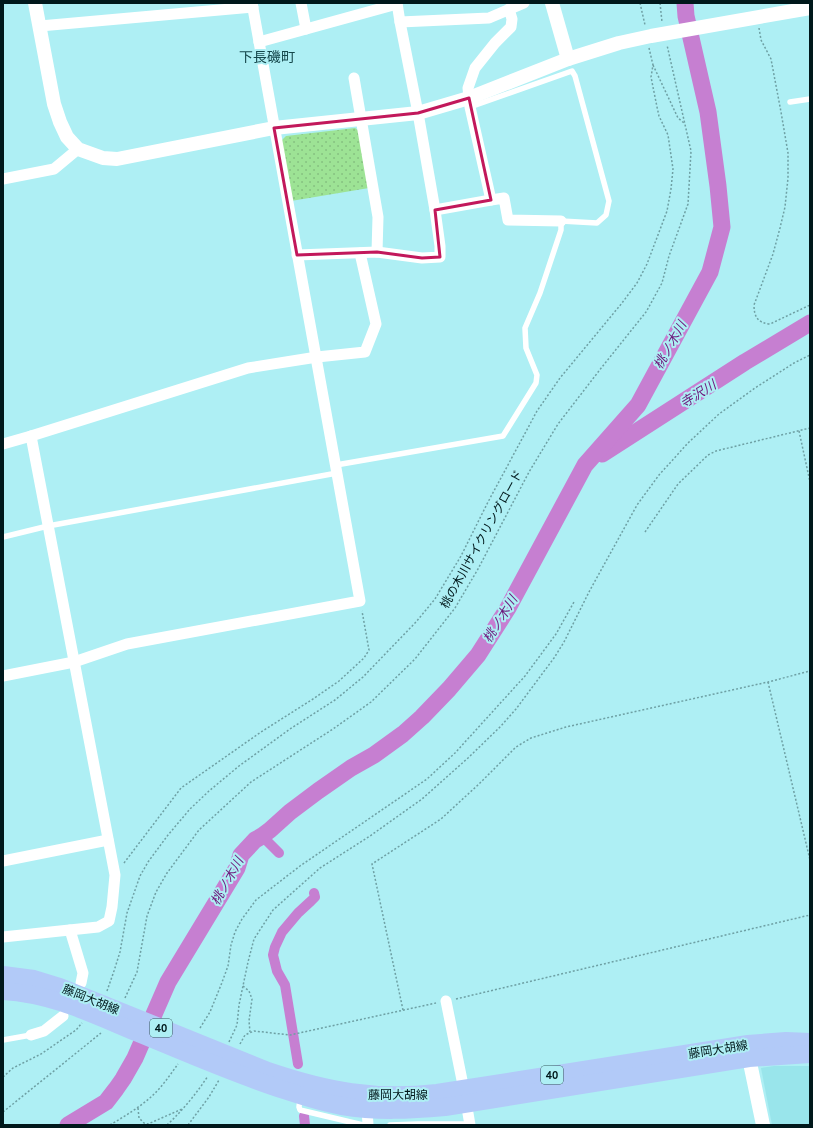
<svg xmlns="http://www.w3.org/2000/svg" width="813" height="1128" font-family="'PT Sans','Noto Sans JP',sans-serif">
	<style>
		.built { fill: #99e5eb }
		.grass { fill: url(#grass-dots) }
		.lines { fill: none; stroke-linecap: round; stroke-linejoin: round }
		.canal { stroke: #c67fd1; stroke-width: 10 }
		.river { stroke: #c67fd1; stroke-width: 17 }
		.path { stroke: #6ea0a4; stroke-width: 1.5; stroke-dasharray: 2 2; stroke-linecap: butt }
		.service { stroke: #fff; stroke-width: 5.5 }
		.minor { stroke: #fff; stroke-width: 11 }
		.tertiary { stroke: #fff; stroke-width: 14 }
		.primary { stroke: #b2caf8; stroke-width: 18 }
		.marked { fill: none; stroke: #c2185b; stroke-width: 3; stroke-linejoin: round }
		.labels { text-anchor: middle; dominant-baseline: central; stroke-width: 4; stroke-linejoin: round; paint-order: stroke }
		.shield { fill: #aeeff4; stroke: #34585c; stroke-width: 1 }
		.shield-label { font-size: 11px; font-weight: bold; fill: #00181b }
		.street-label { font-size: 12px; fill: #00181b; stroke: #aeeff4 }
		.water-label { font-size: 13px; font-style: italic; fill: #6e167b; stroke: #aeeff4 }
		.quarter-label { font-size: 14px; fill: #15474b; stroke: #aeeff4 }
	</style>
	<defs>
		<pattern id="grass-dots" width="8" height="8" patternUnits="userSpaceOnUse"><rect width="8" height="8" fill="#9de395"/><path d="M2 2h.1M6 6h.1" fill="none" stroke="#85c280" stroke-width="1.8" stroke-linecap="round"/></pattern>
	</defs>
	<rect width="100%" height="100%" fill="#aeeff4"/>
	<path class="built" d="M774,1066H810V1125H772L761,1068Z"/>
	<path class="grass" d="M355,128L359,131L369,188L291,201L281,141L286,136Z"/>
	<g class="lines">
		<g class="canal">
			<path d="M262,836L279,853"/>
			<path d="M298,1064L285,985L277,971L273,955L275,947L282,932L298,913L311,901L315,897L314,893"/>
			<path d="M304,1116L305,1125"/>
		</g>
		<g class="river">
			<path d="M602,454L745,362L810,323"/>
			<path d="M68,1125L106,1102L116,1089L123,1079L135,1058L168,982L237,868L241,855L255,840L262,836L270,830L290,812L318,791L351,768L374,755L403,734L422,717L449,689L478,655L508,608L585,465L638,405L710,272L722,227L718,186L708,112L686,16L685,3"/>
		</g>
		<g class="path">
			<path d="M640,3L645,25"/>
			<path d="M660,3L662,22"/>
			<path d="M759,28L761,40L771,59L781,112L788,153V178L785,207L780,228L773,254L754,305C754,317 758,323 770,324L810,305"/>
			<path d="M653,65L678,118L684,123"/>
			<path d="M799,431L810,482"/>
			<path d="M645,532L678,484L708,455L716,451L810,428"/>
			<path d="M768,682L810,860"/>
			<path d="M124,863L181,788L261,732L313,699L339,681L364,658L369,650L362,611"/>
			<path d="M243,986L249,991L252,999L249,1021L250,1032"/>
			<path d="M107,991L114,971L120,952L127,913L140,876L148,862L168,835L190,809L209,791L239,766L290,729L335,700L363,677L416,622L435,599L461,556L488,502L537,411L560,378L622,303L637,283L647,264L667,211L671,189L673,169L668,135L659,116L657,107L651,77L653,65L649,48"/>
			<path d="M125,998L137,972L147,916L156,892L167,873L199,830L251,782L333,729L371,702L415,659L455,608L478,569L529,472L558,424L602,367L646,312L662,283L669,256L688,204L691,151L667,45"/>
			<path d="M456,999L810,915"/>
			<path d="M403,1010L372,864L441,819L479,784L516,747L531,738L566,727L768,682L810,671"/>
			<path d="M200,1028L210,1012L221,985L228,966L231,945L235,932L242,919L256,900L300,866L427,779L455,753L525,676L556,634L574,602"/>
			<path d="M229,1042L237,1025L239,1005L248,962L254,939L273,910L320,868L370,836L422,799L468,758L501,726L516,709L554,658L564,642L590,590L637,505L659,475L688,443L719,414L755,388L794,363L810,355"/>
			<path d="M240,1044L245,1035L254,1031L290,1035L436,1003"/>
			<path d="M3,1077L13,1068L41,1054L76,1030L82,1023"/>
			<path d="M138,1108L139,1118L144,1123L148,1124L182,1109"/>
			<path d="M3,1112L101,1033"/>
			<path d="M110,1125C125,1116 140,1107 152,1096C162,1087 170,1075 178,1064"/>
			<path d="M167,1125C183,1110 196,1094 208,1076"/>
			<path d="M188,1125L209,1097L219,1080"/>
		</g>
		<g class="service">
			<path d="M790,102L810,99"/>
			<path d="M336,465L503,436L536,383L537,375L526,348L525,328L540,293L561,230V221L597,223L606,215L609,201L575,76L572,71L470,107"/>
			<path d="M3,537L48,526L337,473"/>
			<path d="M3,1040L31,1035"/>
			<path d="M300,1098L299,1107L300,1110L363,1125"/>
			<path d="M390,1125L418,1124H469"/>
		</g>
		<g class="minor">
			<path d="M301,3L306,29"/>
			<path d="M509,9L512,19L511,27L495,43L475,68L468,88L470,107L491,200L504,198L508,220L561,221"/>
			<path d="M400,22L489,18L524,3"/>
			<path d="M40,26L253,7"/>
			<path d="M259,42L397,4"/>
			<path d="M354,78L378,217L377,252"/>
			<path d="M3,179L54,169L78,149"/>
			<path d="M435,210L491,200"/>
			<path d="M297,255L377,252L422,258L440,257V246L435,210L418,113L400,22L397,3"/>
			<path d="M3,444L31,436L248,368L317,357L365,352L376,324L360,253"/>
			<path d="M3,676L74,662L127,644L360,601L252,3"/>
			<path d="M3,861L108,840"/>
			<path d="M70,930L83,973L81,983"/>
			<path d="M3,937L98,927L109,921L112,907L115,875L31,436"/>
			<path d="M446,1001L464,1090L470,1125"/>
			<path d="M31,1035L44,1031L63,1016"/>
			<path d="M367,1109L368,1125"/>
		</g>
		<g class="tertiary">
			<path d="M35,3L54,104L60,122L67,137L78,149L103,158L117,159L274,128L418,113L469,98L568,59L619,43L651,36L810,8"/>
			<path d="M552,3L568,59"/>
			<path d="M749,1058L763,1125"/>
		</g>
		<g class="primary">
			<path d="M3,975L34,979L60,987L268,1071C327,1091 375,1100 437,1093L748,1044L786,1041L810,1042"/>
			<path d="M3,991C53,994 92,1014 138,1033C187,1053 236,1075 287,1091C305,1097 324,1103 342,1106C377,1112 411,1110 445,1107L749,1058L810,1054"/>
		</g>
	</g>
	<path class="marked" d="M469,98L491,200L435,210L440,257L422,258L377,252L297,255L274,128L418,113Z"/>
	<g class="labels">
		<g class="shield">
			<rect x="150" y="1019" width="22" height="18" rx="3"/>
			<rect x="541" y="1066" width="22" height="18" rx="3"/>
		</g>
		<g class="shield-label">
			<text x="161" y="1028">40</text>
			<text x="552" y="1075">40</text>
		</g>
		<g class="street-label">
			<text transform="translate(481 539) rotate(-61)">桃の木川サイクリングロード</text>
			<text transform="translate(91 999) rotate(22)">藤岡大胡線</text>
			<text transform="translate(718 1049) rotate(-9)">藤岡大胡線</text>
			<text x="398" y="1094">藤岡大胡線</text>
		</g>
		<g class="water-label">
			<text transform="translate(670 345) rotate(-61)">桃ノ木川</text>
			<text transform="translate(698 394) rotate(-32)">寺沢川</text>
			<text transform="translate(500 619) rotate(-58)">桃ノ木川</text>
			<text transform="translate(227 881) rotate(-61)">桃ノ木川</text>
		</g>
		<g class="quarter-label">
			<text x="267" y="57">下長磯町</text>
		</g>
	</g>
	<rect width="813" height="1128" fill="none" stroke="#00181b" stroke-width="8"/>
</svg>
